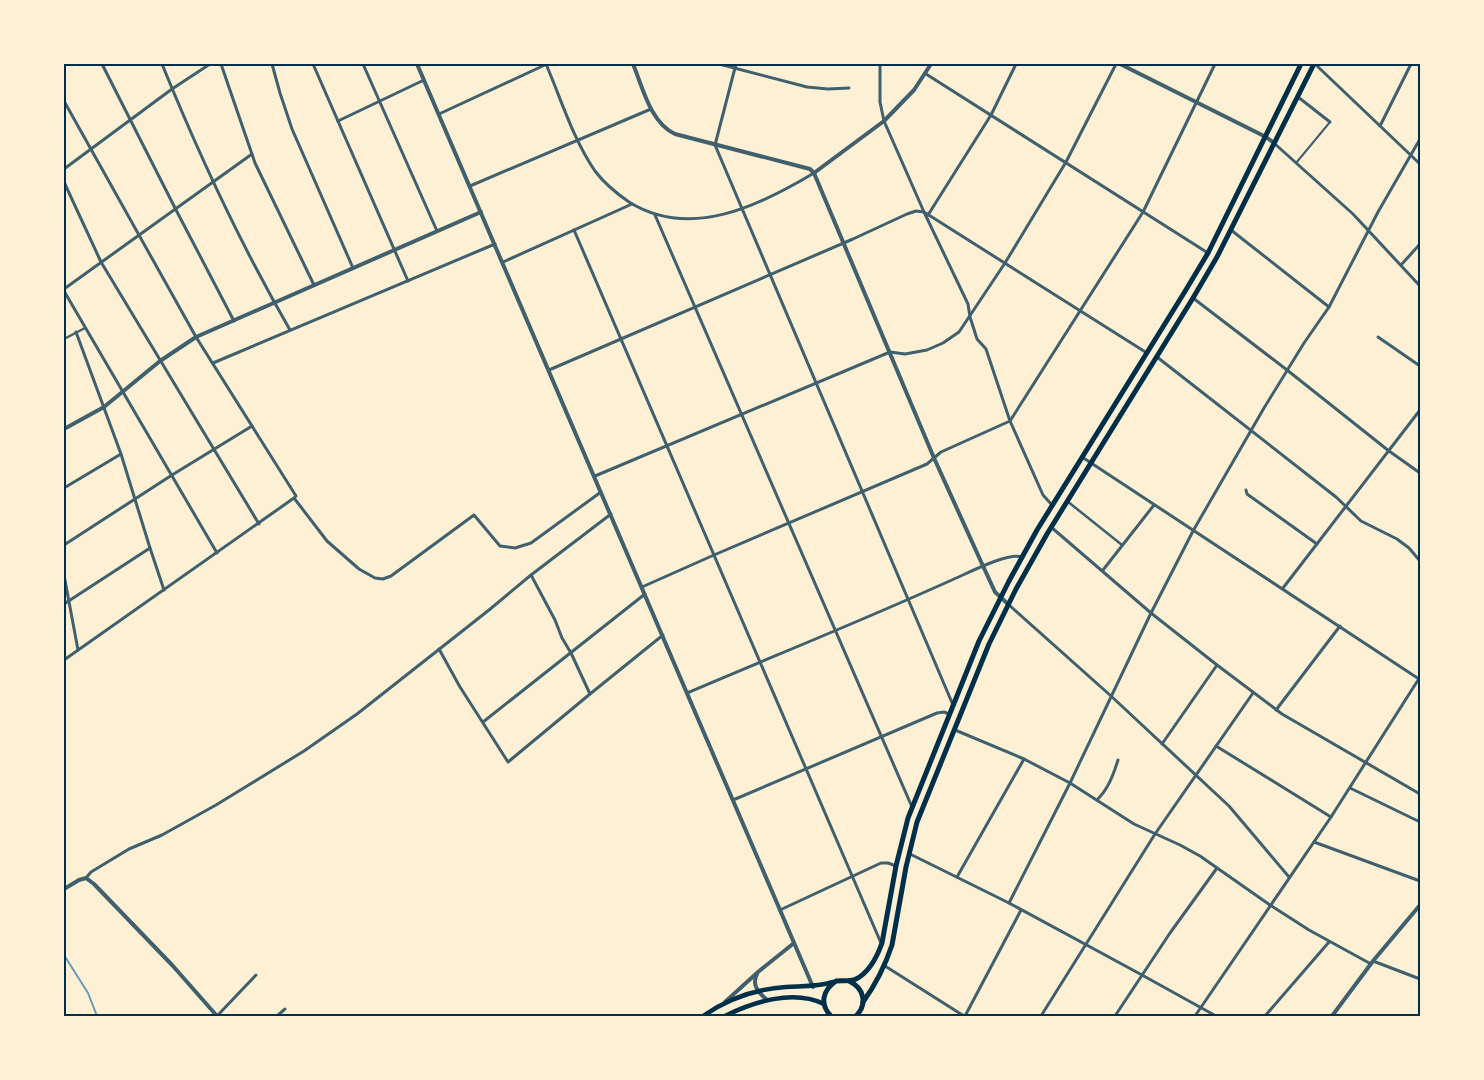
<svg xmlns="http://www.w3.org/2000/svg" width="1484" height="1080" font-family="'Fira Sans Condensed',sans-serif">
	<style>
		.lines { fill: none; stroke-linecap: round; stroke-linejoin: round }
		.stream { stroke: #669bbc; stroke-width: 2 }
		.service { stroke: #3f606c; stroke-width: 2 }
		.pedestrian { stroke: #3f606c; stroke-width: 2.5 }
		.minor { stroke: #3f606c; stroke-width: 3 }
		.tertiary { stroke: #3f606c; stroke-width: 4 }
		.secondary { stroke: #003049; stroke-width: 4.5 }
		.primary { stroke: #003049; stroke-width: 5 }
		.neatline { fill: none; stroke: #003049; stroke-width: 2 }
	</style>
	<rect width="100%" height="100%" fill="#fdf0d5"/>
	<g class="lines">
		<path class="stream" d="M64,955L88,993L97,1016"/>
		<path class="service" d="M1296,163L1330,122"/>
		<g class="pedestrian">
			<path d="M64,339L85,328"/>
			<path d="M1067,501L1122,545"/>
		</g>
		<g class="minor">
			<path d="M102,64L175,208L234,321"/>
			<path d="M162,64C199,155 241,245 290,330"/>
			<path d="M221,64L255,163L314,285"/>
			<path d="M272,64L280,93L292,129L353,268"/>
			<path d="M313,64L408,281"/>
			<path d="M363,64L437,231"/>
			<path d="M546,64C561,99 573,139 595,171C604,183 616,193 629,202C690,240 759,206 814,173"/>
			<path d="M719,64L807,87L828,89L849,88"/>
			<path d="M736,64L715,145L953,705"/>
			<path d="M880,64V102L884,121L924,212L968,304L970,317L977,339L986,349L1010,421L1043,495L1052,505"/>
			<path d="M1315,64L1420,164"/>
			<path d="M926,74L1208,253"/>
			<path d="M1298,97L1330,122"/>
			<path d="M64,101L196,337L296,496L294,498L327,541L359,569L375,578L383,579L391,576L474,515L500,546L515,548L531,543L601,492"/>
			<path d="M439,114L547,64"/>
			<path d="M338,121L424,80"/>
			<path d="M1380,126L1411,64"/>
			<path d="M1275,144L1353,214L1420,286"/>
			<path d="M64,169L172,89L210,64"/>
			<path d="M64,182L101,262L259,524"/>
			<path d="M470,186L651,109"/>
			<path d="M655,215L912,807"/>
			<path d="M928,215L991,115L1016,64"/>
			<path d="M574,230L881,943"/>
			<path d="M1231,230L1329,307"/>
			<path d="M503,262L632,204"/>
			<path d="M1401,265L1420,244"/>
			<path d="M64,289L252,154"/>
			<path d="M64,291L217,553"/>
			<path d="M1193,298L1287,370L1389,451L1420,473"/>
			<path d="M76,332L121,454L150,548L164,590"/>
			<path d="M1378,337L1420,366"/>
			<path d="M1157,357L1336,497L1361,521L1397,539L1409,548L1420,561"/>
			<path d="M213,363L495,244"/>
			<path d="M549,370L853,239L907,214L916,211L924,212L1147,353"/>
			<path d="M1082,457L1419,679"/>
			<path d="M595,476L890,352L905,354L927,350L943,343L959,332L1005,263L1066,162L1116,64"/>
			<path d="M64,488L121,454"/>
			<path d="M1246,490L1247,494L1317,544"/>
			<path d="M1051,527L1151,613L1217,665L1282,714L1420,794"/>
			<path d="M64,545L172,475L252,426"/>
			<path d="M1103,570L1154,505"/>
			<path d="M64,575L78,650"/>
			<path d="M531,575L555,620L562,638L571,653L590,694L663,635"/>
			<path d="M642,587L714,555L927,464L941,452L1010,421L1143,212L1215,64"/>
			<path d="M1283,588L1420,410"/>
			<path d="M64,604L150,548"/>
			<path d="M1009,605L1111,696L1229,806L1289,877"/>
			<path d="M439,649L460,687L508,762L590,694"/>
			<path d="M64,660L294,498"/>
			<path d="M687,693C776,655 866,619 954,579C968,573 1008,552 1022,557"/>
			<path d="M1276,710L1340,626"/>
			<path d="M483,722L645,594"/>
			<path d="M955,730L1024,759L1070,783L1134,824L1180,845L1200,856L1270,905L1309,930L1371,964"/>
			<path d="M1162,744L1217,665"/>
			<path d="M1216,746L1331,817"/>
			<path d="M1350,788L1418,821"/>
			<path d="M733,800L937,713L944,712L949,714"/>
			<path d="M1097,800C1108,789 1113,776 1118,760"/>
			<path d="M1314,842L1420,881"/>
			<path d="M910,854L1009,903L1142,975L1216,1016"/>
			<path d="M957,877L1024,759"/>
			<path d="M86,878L91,872L129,849L162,835L216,805L304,751L357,714L489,610L531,575L611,514"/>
			<path d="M1009,903L1070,783L1151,613L1193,531L1264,408L1304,343L1329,307L1378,212L1420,139"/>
			<path d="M780,910L881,863H888L896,866"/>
			<path d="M1373,961L1420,979"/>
			<path d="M885,966L964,1016"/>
			<path d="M217,1016L256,975"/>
			<path d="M277,1016L285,1009"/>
			<path d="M965,1016L1021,910"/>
			<path d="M1041,1016L1155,834L1253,693"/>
			<path d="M1115,1016L1170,933L1217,868"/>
			<path d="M1195,1016L1331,817L1420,677"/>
			<path d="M1265,1016L1329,942"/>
		</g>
		<g class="tertiary">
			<path d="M417,64L813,987"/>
			<path d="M633,64C643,88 650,122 675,134L810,169L814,173L934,458L983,566L995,592L1009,605"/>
			<path d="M1120,64L1266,137L1274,143"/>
			<path d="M814,173L884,121L914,90L931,64"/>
			<path d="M64,429L104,407L160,361L196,337L481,212"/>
			<path d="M64,889L79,880L86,878L94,884L173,966L217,1016"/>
			<path d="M757,974C751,985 759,993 767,1000"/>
			<path d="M725,1002L758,972L794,943"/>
			<path d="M1332,1016L1373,961L1420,905"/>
		</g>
		<g class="secondary">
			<path d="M703,1016C729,998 755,989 786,987C803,986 817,987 833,982"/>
			<path d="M725,1016C753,1002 793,989 824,1004"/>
		</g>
		<g class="primary">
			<path d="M849,981C864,988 868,1004 856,1016"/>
			<path d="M863,1002C876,984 885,966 892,945L906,867L917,822L989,644L1016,589L1047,534L1193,298L1217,257L1314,64"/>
			<path d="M831,1016C819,1004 823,990 836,981C843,980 850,982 856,979C870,972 877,957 882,943L896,866L908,818L979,641L1009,581L1037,530L1184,293L1208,253L1301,64"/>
		</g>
	</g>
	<rect width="1484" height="1080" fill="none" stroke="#fdf0d5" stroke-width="130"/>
	<rect x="65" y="65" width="1354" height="950" class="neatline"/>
</svg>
